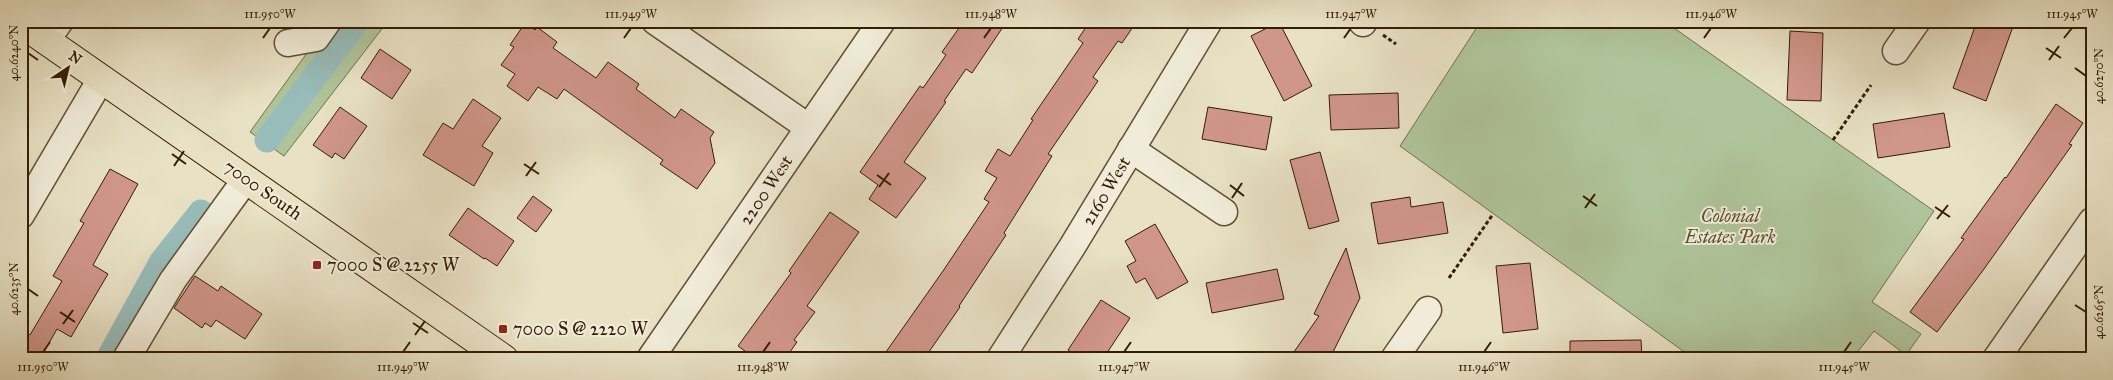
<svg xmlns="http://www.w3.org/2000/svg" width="2113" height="380" font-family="'IM FELL Great Primer',serif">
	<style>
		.green { fill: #afc49a; stroke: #72714e }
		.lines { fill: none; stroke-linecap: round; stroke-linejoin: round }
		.canal { stroke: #98bcba; stroke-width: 25 }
		.building { fill: #d0968a; stroke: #341e02 }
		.minor-casing { stroke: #614f32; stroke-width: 29 }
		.major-casing { stroke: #341e02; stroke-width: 30 }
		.path { stroke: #341e02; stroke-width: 3; stroke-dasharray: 4 2.5; stroke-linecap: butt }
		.minor { stroke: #f0ecd9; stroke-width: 26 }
		.major { stroke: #e8e1c4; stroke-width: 28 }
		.ticks { fill: none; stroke: #341e02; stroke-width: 2 }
		.poi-dot { fill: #8f2418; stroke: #f0ecd9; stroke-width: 2 }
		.labels { text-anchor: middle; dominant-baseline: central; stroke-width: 4; stroke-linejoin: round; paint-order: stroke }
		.street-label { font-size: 18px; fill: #341e02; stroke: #f0ecd9 }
		.park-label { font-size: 18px; font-style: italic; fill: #595030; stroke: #f0ecd9 }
		.poi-label { font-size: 18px; fill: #341e02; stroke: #f0ecd9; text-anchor: start }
		.neatline { fill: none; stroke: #341e02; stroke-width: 2 }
		.ticks-label { font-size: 12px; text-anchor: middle; fill: #341e02 }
	</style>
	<rect width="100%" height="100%" fill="#e8e1c4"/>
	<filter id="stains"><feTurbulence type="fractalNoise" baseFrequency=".004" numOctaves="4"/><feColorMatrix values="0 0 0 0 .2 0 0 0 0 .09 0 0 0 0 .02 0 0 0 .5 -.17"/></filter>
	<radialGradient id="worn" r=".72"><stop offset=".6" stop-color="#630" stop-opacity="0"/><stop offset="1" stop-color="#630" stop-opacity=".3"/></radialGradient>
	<g class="green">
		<path d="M330,21H388L284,156L250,132Z"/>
		<path d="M1481,21H1664L1934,211L1872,302L1921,334L1906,355L1874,331L1852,359H1694L1400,146Z"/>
	</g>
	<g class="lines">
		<g class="canal">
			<path d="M267,140L357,21"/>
			<path d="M108,359L162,261L201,212"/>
		</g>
	</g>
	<g class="building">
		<path d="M964,21H1007L972,73L966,69L944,101L946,102L904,162L926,178L896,218L869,199L878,185L860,172L920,86L923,88L946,55L942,52Z"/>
		<path d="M1084,21H1137L1122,43L1118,41L1093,77L1098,81L1048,154L1052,156L1004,233L1006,235L959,306L960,307L924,359H881L943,271L989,202L984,199L997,178L985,171L998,149L1010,156L1033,120L1031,119L1083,43L1078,39L1088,24Z"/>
		<path d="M1977,21H2015L1986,101L1953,88Z"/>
		<path d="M1279,22L1312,86L1284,101L1251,36Z"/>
		<path d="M525,23L535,30L537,27L557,42L553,48L596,78L608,62L639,84L636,89L675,118L681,109L714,132L710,138L715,163L697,189L660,164L663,160L564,89L557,99L538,87L528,101L507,86L515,74L501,65L514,47L510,45Z"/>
		<path d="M1790,31L1823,33L1821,101L1787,100Z"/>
		<path d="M380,49L411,70L392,99L361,78Z"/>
		<path d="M1398,93L1399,128L1331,130L1329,95Z"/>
		<path d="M473,99L501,118L482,146L493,153L474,186L423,155L443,123L453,129Z"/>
		<path d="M2056,104L2083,123L2069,144L2072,145L1984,269L1937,332L1910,312L1964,239L1961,238L2005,177L2006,178Z"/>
		<path d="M340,107L367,126L344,159L335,153L332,158L313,145Z"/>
		<path d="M1208,107L1272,117L1266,150L1202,139Z"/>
		<path d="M1944,113L1950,147L1878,158L1873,124Z"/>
		<path d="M1320,152L1339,221L1309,229L1290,160Z"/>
		<path d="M110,169L138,184L93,265L108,274L71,337L57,329L40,359H21V330L30,335L62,281L53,276L84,223L80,221Z"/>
		<path d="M533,196L552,210L536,232L517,218Z"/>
		<path d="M1410,197L1411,207L1443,202L1448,233L1378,244L1371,203Z"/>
		<path d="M468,208L514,241L497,266L485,258L484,259L449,235Z"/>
		<path d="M830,212L859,232L807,306L815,312L794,340L797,342L785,359H756L738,346L791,273L789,271Z"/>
		<path d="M1155,224L1188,282L1157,299L1145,278L1136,283L1127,266L1136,261L1125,241Z"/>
		<path d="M1346,248L1360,298L1332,354L1329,359H1289L1319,316L1314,314Z"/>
		<path d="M1530,263L1538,329L1503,333L1496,266Z"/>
		<path d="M1277,269L1284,299L1212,313L1206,283Z"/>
		<path d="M195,276L218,291L221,286L262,314L245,339L216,320L211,327L205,323L202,328L174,308Z"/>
		<path d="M1101,300L1130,318L1103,359H1081L1068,350Z"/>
		<path d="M1641,340L1642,359H1570V341Z"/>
	</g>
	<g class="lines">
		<defs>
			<g id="minor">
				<path d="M655,21L808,127"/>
				<path d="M1361,21L1363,23"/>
				<path d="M46,41L60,21"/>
				<path d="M288,43L316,38L328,21"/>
				<path d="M1896,51L1917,21"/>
				<path d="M1131,149L1224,212"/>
				<path d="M21,215L101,79"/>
				<path d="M126,359L173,280L246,179"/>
				<path d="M650,359L882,21"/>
				<path d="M1000,359L1072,247L1209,21"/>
				<path d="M1394,359L1428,310"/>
				<path d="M1996,359L2092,221"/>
			</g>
			<path id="major" d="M21,23L504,359"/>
		</defs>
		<use href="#minor" class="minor-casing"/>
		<use href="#major" class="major-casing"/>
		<g class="path">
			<path d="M1383,35L1396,44"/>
			<path d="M1833,140L1871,85"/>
			<path d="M1449,278L1493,214"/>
			<path d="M1684,359L1687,354"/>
		</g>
		<use href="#minor" class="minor"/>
		<use href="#major" class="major"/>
	</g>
	<path class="ticks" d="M263,38L270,28M624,38L631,28M984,38L991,28M1344,38L1351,28M1704,38L1711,28M2064,38L2072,28M2046,48L2061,58M28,53L38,60M2049,60L2059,46M2075,68L2086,76M172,154L186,164M524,164L539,174M174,166L184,151M877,175L891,185M526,176L536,162M1230,185L1244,196M879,187L889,173M1583,196L1597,206M1232,198L1242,183M1935,207L1950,217M1585,208L1595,194M1937,219L1948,205M28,289L38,296M2075,305L2086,312M60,312L75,322M413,323L428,333M63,324L73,310M415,335L425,321M43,352L50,342M403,352L410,342M763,352L770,342M1124,352L1131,342M1484,352L1491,342M1844,352L1851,342"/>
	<g class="poi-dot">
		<rect x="312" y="260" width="10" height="10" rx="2.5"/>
		<rect x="498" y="324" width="10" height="10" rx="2.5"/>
	</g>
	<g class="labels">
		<g class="street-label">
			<text transform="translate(263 190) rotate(35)">7000 South</text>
			<text transform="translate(766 190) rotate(-56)">2200 West</text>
			<text transform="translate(1106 191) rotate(-59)">2160 West</text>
		</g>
		<g class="park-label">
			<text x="1730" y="216">Colonial<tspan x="1730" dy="21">Estates Park</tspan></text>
		</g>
		<g class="poi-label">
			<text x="327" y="265">7000 S @ 2255 W</text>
			<text x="513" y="329">7000 S @ 2220 W</text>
		</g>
	</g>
	<rect width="2113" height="380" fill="none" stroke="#e8e1c4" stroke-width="55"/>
	<g transform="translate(68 68) rotate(35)" stroke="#f0ecd9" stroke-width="4" paint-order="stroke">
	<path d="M0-4L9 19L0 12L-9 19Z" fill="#341e02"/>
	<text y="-8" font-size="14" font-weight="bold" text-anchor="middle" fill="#341e02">N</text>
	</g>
	<rect x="28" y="28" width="2058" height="324" class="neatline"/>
	<g class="ticks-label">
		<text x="270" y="18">111.950°W</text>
		<text x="631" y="18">111.949°W</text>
		<text x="991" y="18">111.948°W</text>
		<text x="1351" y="18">111.947°W</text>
		<text x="1711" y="18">111.946°W</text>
		<text x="2072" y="18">111.945°W</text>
		<text transform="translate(14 53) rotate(-90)" y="4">40.6240°N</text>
		<text transform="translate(2099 76) rotate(-90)" y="4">40.6270°N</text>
		<text transform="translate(14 289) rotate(-90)" y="4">40.6235°N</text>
		<text transform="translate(2099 312) rotate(-90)" y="4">40.6265°N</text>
		<text x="43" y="371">111.950°W</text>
		<text x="403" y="371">111.949°W</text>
		<text x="763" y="371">111.948°W</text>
		<text x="1124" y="371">111.947°W</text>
		<text x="1484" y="371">111.946°W</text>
		<text x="1844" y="371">111.945°W</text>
	</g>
	<rect width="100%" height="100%" filter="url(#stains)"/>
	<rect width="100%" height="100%" fill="url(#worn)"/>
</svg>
